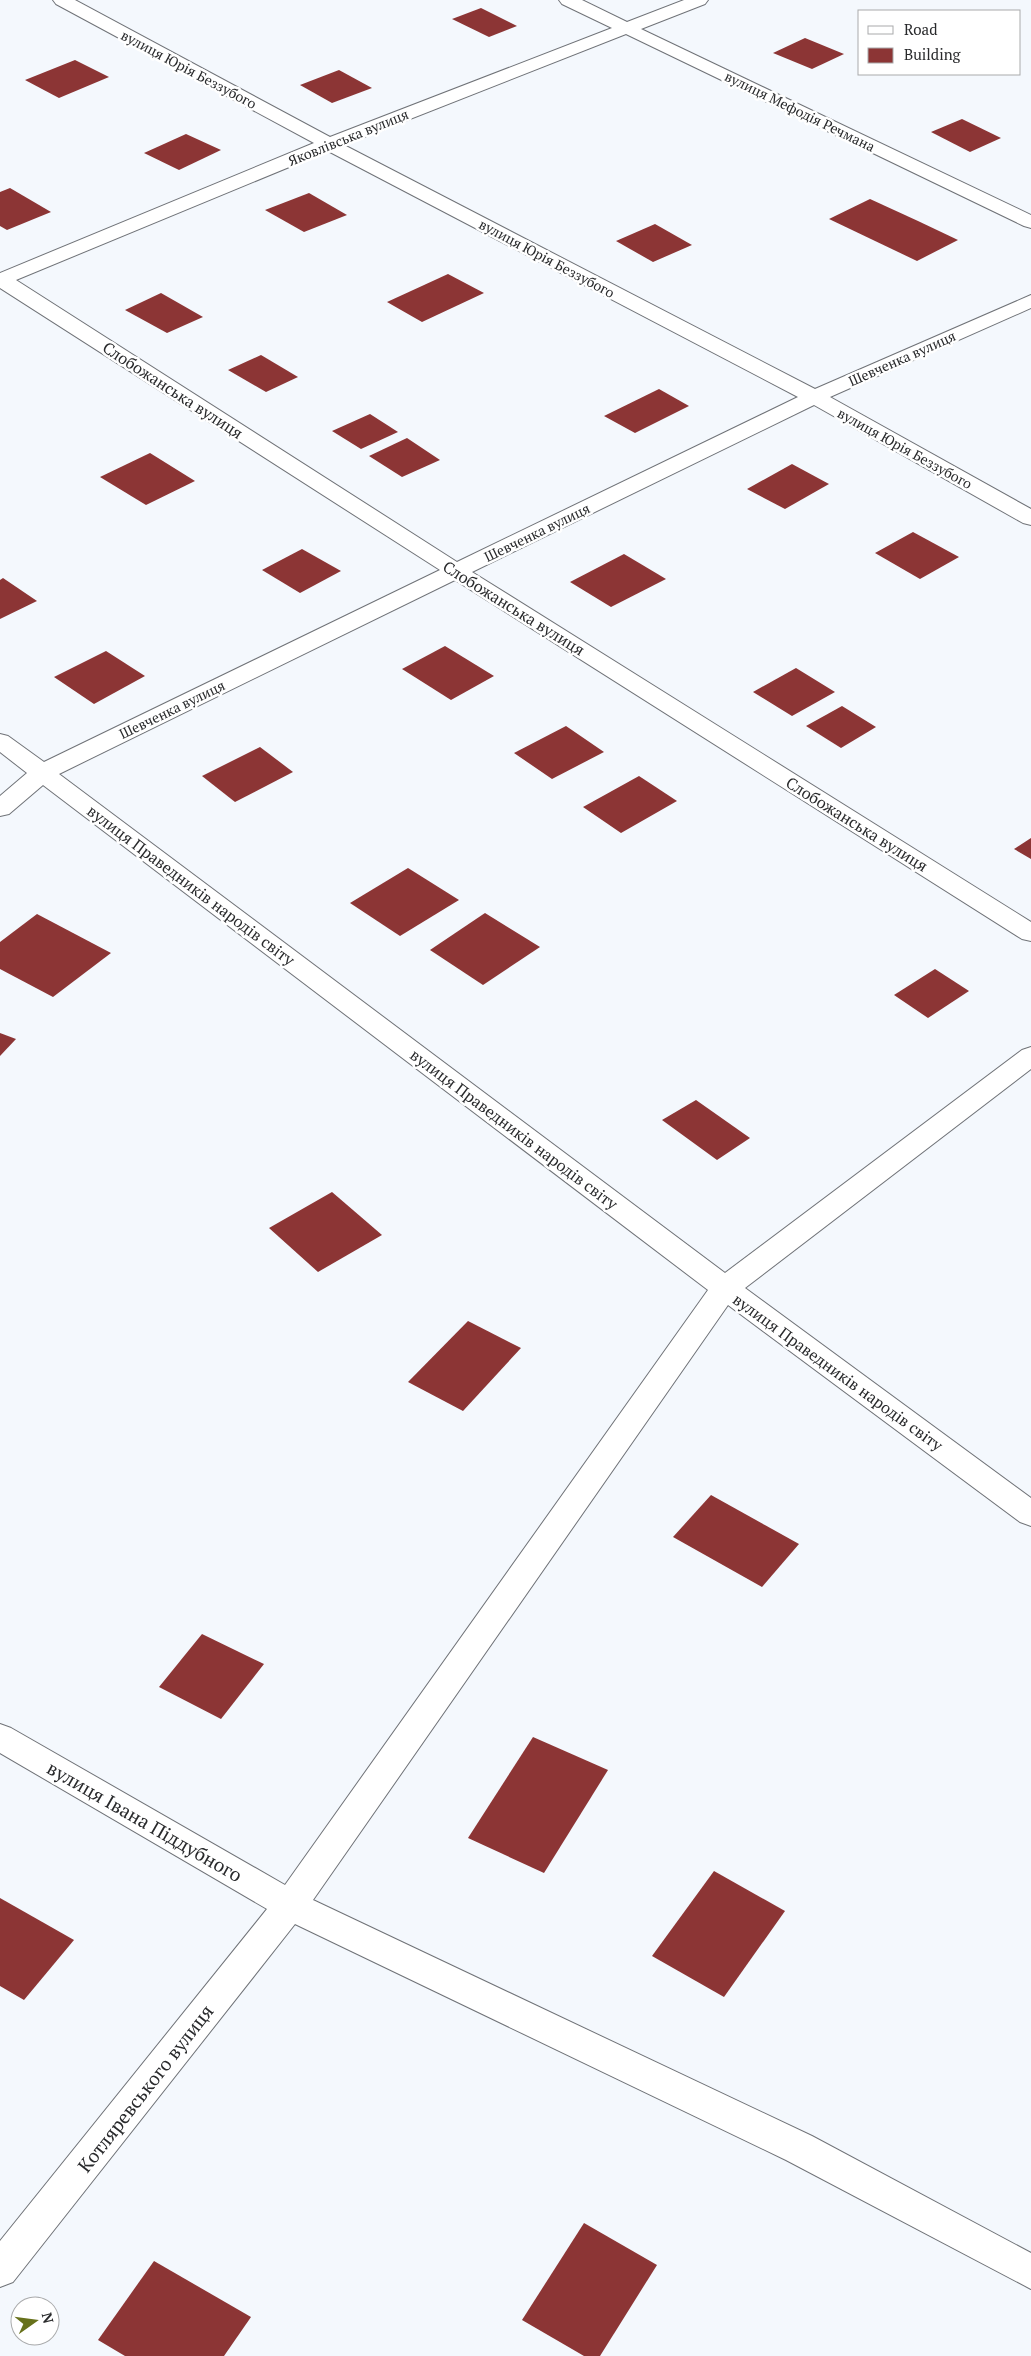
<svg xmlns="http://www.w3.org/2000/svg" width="1031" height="2356" font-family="'PT Serif',serif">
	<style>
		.building { fill: #8c3535 }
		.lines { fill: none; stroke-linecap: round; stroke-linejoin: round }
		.street-casing { stroke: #707378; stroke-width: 2 }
		.street { fill: #fff; fill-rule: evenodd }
		.labels { text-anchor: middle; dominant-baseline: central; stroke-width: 5; stroke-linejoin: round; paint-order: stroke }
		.far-street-label { font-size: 14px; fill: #292a2c; stroke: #fff }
		.street-label { font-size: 16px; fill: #292a2c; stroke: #fff }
		.near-street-label { font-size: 19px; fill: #292a2c; stroke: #fff }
	</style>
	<rect width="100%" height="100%" fill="#f4f8fd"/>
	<g class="building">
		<path d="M481,8L517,26L489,37L452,19Z"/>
		<path d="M805,38L844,54L812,69L773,53Z"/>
		<path d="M75,60L109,77L59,98L25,80Z"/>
		<path d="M339,70L372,88L332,103L300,85Z"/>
		<path d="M962,119L1001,138L970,152L931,132Z"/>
		<path d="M186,134L221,150L179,170L144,153Z"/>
		<path d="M10,188L51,212L7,230L0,226V192Z"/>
		<path d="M309,193L347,215L304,232L265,210Z"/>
		<path d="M870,199L918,221L958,240L917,261L829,219Z"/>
		<path d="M655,224L692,245L653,262L616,241Z"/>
		<path d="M448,274L484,293L422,322L387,302Z"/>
		<path d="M161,293L203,317L167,333L125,310Z"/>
		<path d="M261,355L298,377L266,392L228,370Z"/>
		<path d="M659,389L689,406L635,433L604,416Z"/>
		<path d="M370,414L398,432L361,449L332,431Z"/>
		<path d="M407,438L440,460L402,477L369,456Z"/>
		<path d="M150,453L195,481L146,505L100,477Z"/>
		<path d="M792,464L829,484L785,509L747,489Z"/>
		<path d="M913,532L959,557L920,579L875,553Z"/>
		<path d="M302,549L341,571L300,593L262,570Z"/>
		<path d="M624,554L666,579L611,607L570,582Z"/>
		<path d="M3,578L37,601L0,619V580Z"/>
		<path d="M445,646L494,676L451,700L402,669Z"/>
		<path d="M106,651L145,676L94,704L54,677Z"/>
		<path d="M796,668L835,692L792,716L753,692Z"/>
		<path d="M842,706L876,727L841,748L806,726Z"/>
		<path d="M566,726L604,752L552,779L514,753Z"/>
		<path d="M260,747L293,772L235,802L202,776Z"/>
		<path d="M639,776L677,801L621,833L583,807Z"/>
		<path d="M1031,838V859L1014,849Z"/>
		<path d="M408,868L459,900L400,936L350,903Z"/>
		<path d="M485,913L540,947L483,985L430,950Z"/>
		<path d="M37,914L111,953L53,997L0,969V942Z"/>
		<path d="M935,969L969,991L928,1018L894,995Z"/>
		<path d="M0,1033L16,1039L0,1056Z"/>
		<path d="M696,1100L750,1138L717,1160L662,1120Z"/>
		<path d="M332,1192L382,1235L318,1272L269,1228Z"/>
		<path d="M468,1321L521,1348L463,1411L408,1382Z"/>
		<path d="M711,1495L799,1544L762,1587L673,1537Z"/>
		<path d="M202,1634L264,1664L221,1719L159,1687Z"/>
		<path d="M533,1737L608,1770L544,1873L468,1838Z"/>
		<path d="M714,1871L785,1911L724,1997L652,1956Z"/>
		<path d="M0,1898L74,1940L24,2000L0,1986Z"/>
		<path d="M584,2223L657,2265L600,2356H584L522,2320Z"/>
		<path d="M154,2261L251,2317L224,2356H125L98,2340Z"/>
	</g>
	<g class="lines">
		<defs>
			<path id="street" d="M53,0H75L330,137L612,28L562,4L559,0H582L627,22L684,0H708L705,4L641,29L1031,215V228L1024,226L626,34L344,145L815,389L1031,295V308L830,397L1031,509V525L1023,523L814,405L472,572L1031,922V941L1022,939L455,580L59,774L725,1273L1022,1050L1031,1047V1069L745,1288L1031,1498V1526L1020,1522L728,1305L313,1900L812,2136L1031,2253V2289L786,2160L295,1924L13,2282L0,2287V2241L267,1909L0,1753V1724L11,1728L285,1885L708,1290L43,785L9,814L0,816V796L27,773L0,752V734L8,736L44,762L440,570L0,288V273L314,143L56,4ZM328,151L798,397L457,562L16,280Z"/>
		</defs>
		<use href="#street" class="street-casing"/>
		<use href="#street" class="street"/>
	</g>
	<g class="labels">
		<g class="far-street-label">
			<text transform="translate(189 69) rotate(28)">вулиця Юрія Беззубого</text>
			<text transform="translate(800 111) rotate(26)">вулиця Мефодія Речмана</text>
			<text transform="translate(348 137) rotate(-22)">Яковлівська вулиця</text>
			<text transform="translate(547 258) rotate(28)">вулиця Юрія Беззубого</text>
			<text transform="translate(902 358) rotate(-24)">Шевченка вулиця</text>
			<text transform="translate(905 448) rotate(29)">вулиця Юрія Беззубого</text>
			<text transform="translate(537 532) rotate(-26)">Шевченка вулиця</text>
			<text transform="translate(172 709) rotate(-26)">Шевченка вулиця</text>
		</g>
		<g class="street-label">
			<text transform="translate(173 390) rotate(33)">Слобожанська вулиця</text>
			<text transform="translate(514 608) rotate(32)">Слобожанська вулиця</text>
			<text transform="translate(857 824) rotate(32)">Слобожанська вулиця</text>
			<text transform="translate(191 885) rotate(37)">вулиця Праведників народів світу</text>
			<text transform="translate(514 1129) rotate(37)">вулиця Праведників народів світу</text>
			<text transform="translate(838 1372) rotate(36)">вулиця Праведників народів світу</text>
		</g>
		<g class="near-street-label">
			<text transform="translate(145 1821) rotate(30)">вулиця Івана Піддубного</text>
			<text transform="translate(145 2088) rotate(-52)">Котляревського вулиця</text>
		</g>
	</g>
	<rect x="858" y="10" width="162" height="65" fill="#ffffff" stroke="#a9aaab"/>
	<rect x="868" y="26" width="25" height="8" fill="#ffffff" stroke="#a9aaab"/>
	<text x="904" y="35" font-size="15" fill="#292a2c">Road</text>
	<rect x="868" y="48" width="25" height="15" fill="#8c3535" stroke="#a9aaab"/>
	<text x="904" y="60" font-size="15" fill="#292a2c">Building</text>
	<g transform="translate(35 2321) rotate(76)"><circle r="24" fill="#ffffff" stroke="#a9aaab"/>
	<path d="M0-4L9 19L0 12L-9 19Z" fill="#67711b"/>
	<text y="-8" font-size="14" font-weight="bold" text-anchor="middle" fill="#292a2c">N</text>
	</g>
</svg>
